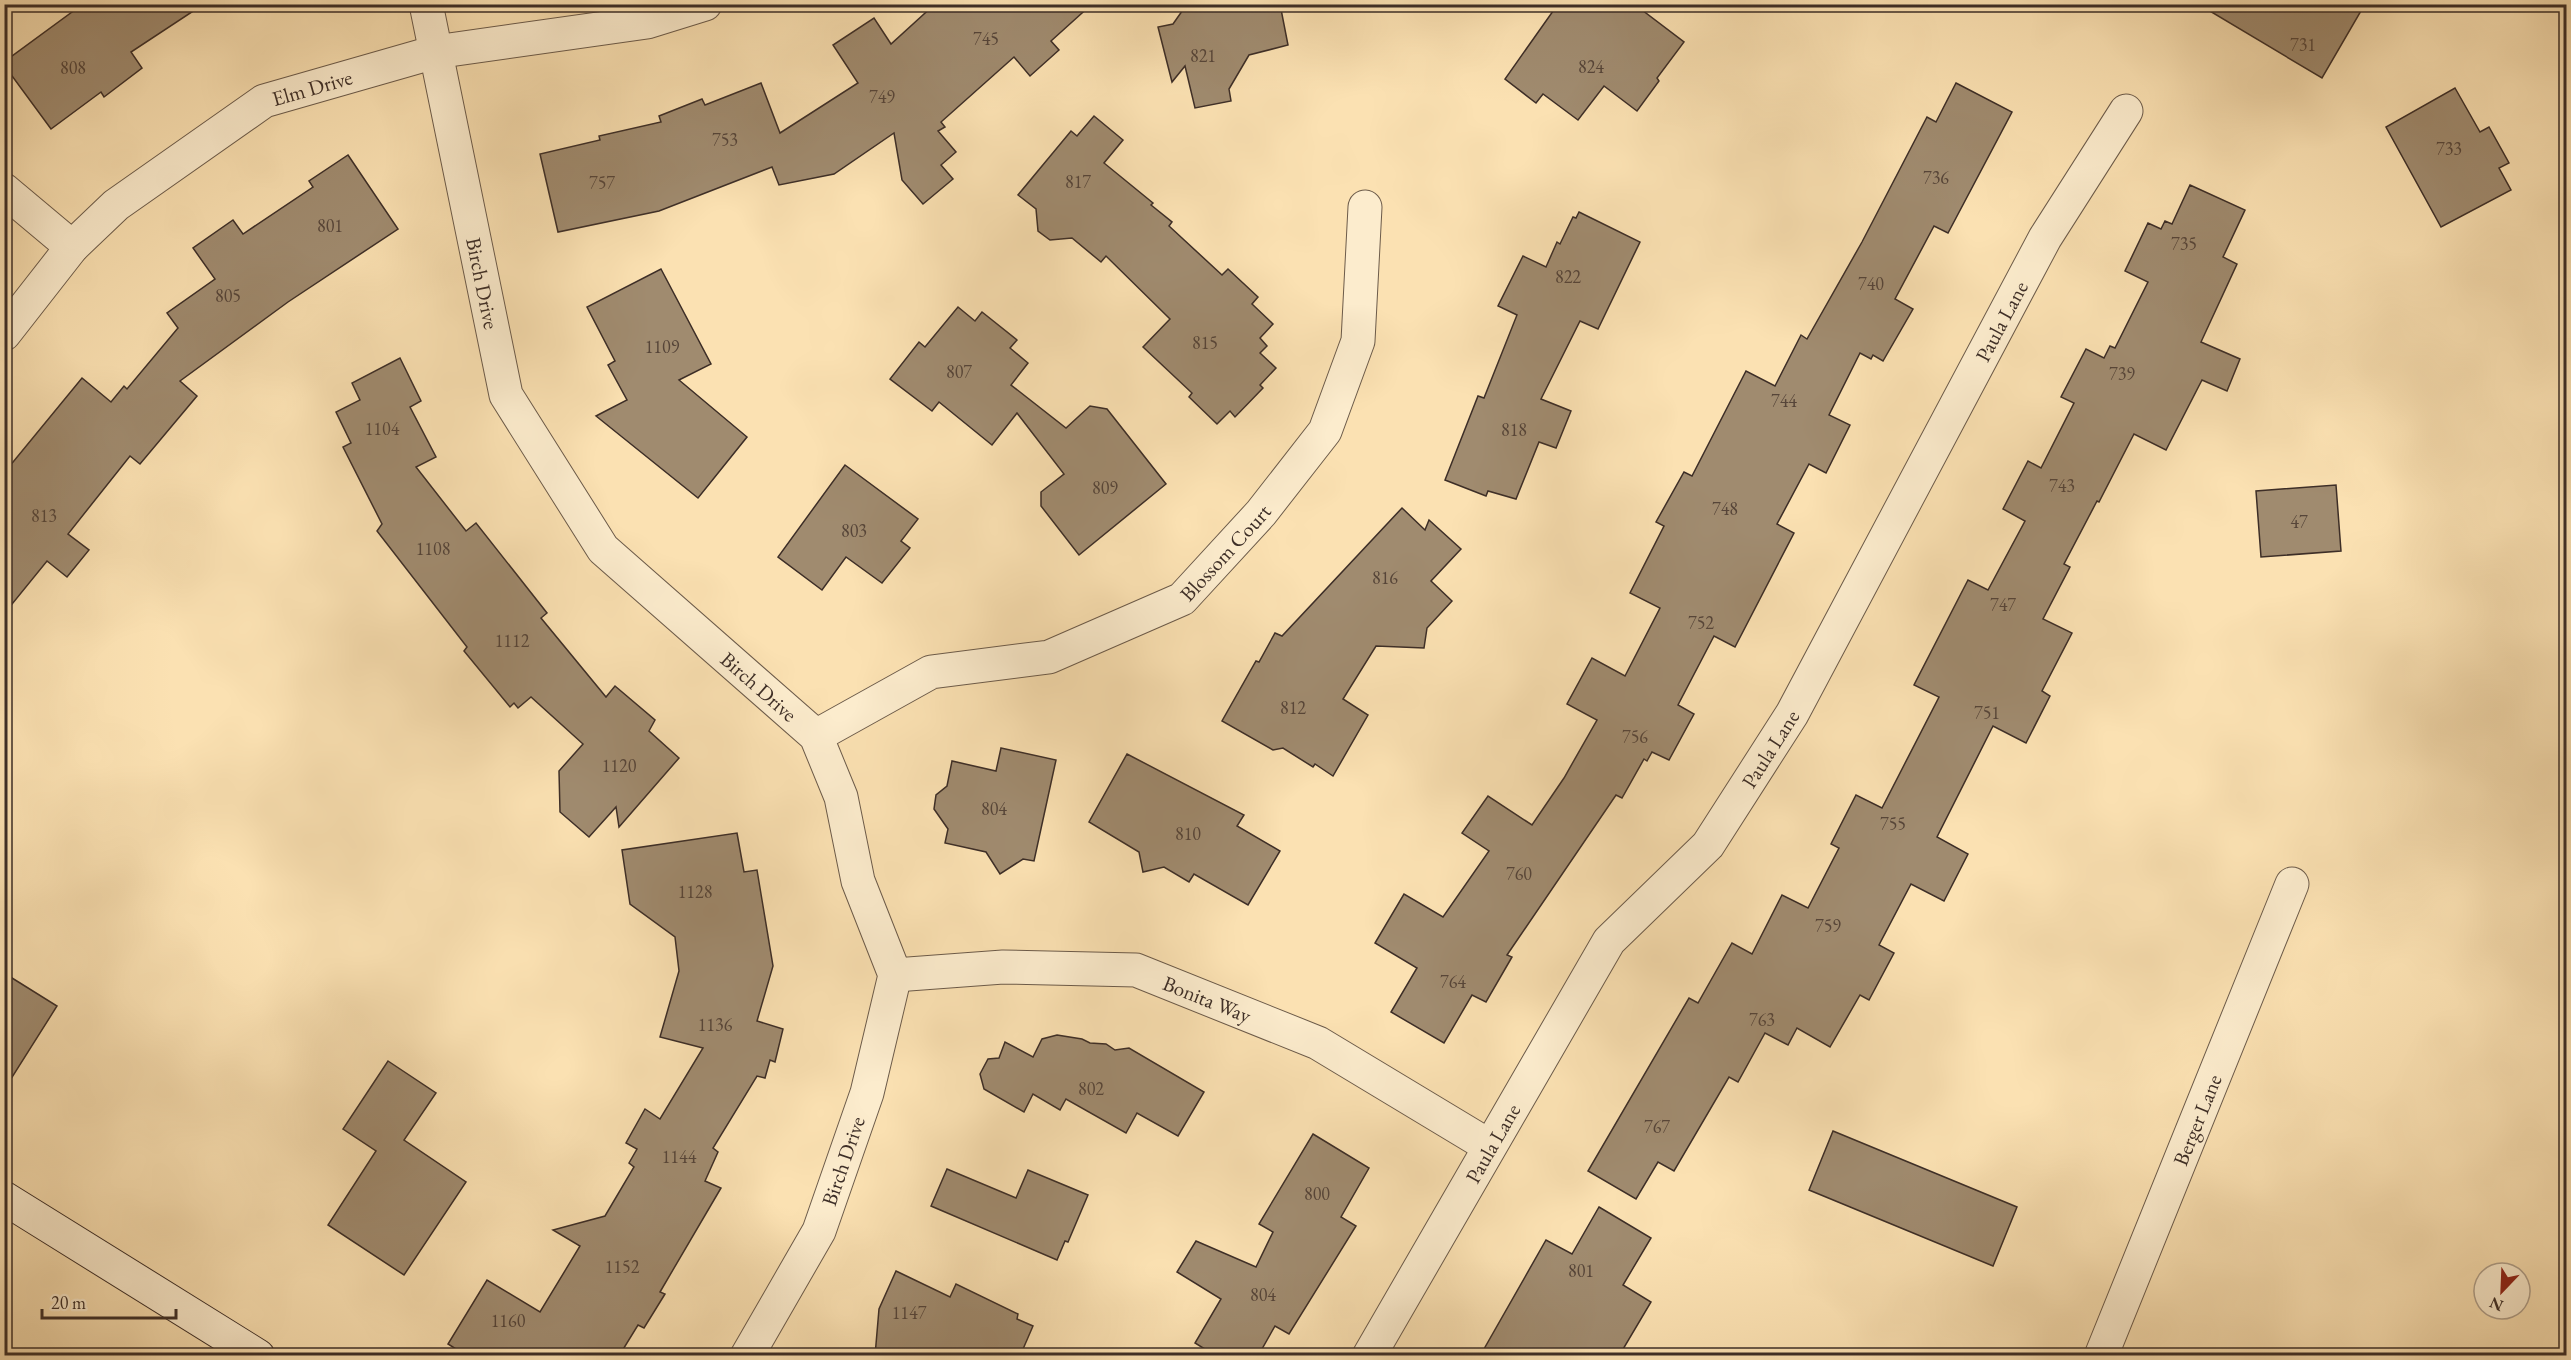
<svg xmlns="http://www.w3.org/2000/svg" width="2571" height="1360" font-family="'EB Garamond',serif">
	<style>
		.building { fill: #a08b6f; stroke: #3d2e27; stroke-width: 1.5 }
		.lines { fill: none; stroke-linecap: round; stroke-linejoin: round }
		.street-casing { stroke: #6c5b4a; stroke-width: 35 }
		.secondary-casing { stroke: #3d2e27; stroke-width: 35 }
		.street { stroke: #fceccd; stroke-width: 33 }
		.secondary { stroke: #fceccd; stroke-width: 33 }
		.labels { text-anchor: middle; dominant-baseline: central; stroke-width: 4.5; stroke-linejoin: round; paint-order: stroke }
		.number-label { font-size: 18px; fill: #564539 }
		.street-label { font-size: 21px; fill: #3d2e27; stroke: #fceccd }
	</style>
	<rect width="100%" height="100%" fill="#fbe1b2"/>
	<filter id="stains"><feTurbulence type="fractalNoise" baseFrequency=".00333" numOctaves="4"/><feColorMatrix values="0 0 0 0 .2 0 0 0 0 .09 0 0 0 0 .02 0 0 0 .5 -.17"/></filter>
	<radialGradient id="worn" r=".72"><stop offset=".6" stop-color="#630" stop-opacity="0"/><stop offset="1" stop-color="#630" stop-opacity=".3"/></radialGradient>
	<g class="building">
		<path d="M83,4H204L131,52L142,68L104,97L101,92L51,129L4,65V62Z"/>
		<path d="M935,4H1092L1051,41L1059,50L1030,76L1014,57L941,122L945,127L938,131L956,152L941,165L953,179L923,204L902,180L894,133L834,174L779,185L772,167L659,211L558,232L540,154L600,140L599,136L661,122L659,116L702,99L705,105L761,83L780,133L858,83L833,45L874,18L891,44Z"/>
		<path d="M1187,4H1280L1288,45L1249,55L1229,89L1231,101L1195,108L1185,66L1172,82L1158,27L1173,24Z"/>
		<path d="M1558,4H1634L1684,42L1657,78L1659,81L1637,111L1604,86L1578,120L1543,94L1536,103L1505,79Z"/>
		<path d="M2198,4H2365L2322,78Z"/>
		<path d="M1956,83L2012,112L1948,233L1934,226L1895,299L1913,309L1883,361L1873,355L1871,359L1860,353L1829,415L1850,425L1826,473L1809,464L1777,524L1794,533L1735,647L1714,636L1678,705L1694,714L1669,760L1652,752L1647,761L1644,759L1622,798L1616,795L1507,955L1512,957L1486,1002L1472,995L1444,1043L1391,1012L1417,968L1375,943L1404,894L1443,917L1489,851L1462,833L1488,796L1532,825L1564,778L1597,720L1567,704L1592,658L1625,676L1660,608L1630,593L1664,526L1656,522L1684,472L1692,476L1746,371L1775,386L1801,335L1807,339L1862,242L1927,117L1936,122Z"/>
		<path d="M2455,88L2480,132L2489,127L2509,163L2499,168L2511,190L2441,227L2386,127Z"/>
		<path d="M1094,116L1123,140L1104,163L1153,203L1151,205L1172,222L1169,226L1222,275L1228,269L1258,297L1252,304L1273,324L1260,338L1267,346L1260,353L1276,368L1260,385L1263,388L1235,417L1230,411L1217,424L1189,397L1192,393L1143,347L1170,319L1106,256L1101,262L1072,238L1050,240L1038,231L1036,209L1018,195L1071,131L1077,136Z"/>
		<path d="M348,155L398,229L288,302L180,381L197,396L140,464L130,456L68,534L89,550L67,577L47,561L4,614V473L82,378L111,402L124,386L127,389L178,328L167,313L215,279L193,248L233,220L243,234L313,187L309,181Z"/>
		<path d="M2190,185L2245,210L2223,257L2237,264L2201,342L2240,359L2227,391L2202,380L2166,450L2134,434L2099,502L2097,501L2064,564L2070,567L2043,619L2072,633L2042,691L2050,696L2026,743L1993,726L1937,837L1968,854L1944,901L1911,884L1879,945L1894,953L1869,1000L1860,995L1830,1047L1797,1028L1788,1045L1765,1033L1738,1082L1729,1077L1674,1171L1658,1162L1636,1199L1588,1171L1689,998L1698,1003L1732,943L1752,954L1782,895L1808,908L1839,848L1831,844L1856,795L1882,808L1939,697L1914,685L1968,580L1988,590L2025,521L2003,509L2028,461L2041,468L2074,403L2061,397L2086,349L2104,358L2110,346L2115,348L2148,282L2125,271L2148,223L2161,229L2165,221L2172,224Z"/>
		<path d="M1579,212L1640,242L1598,329L1580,321L1541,399L1571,411L1556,448L1539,442L1516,499L1488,491L1486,496L1445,480L1478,396L1484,398L1517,315L1498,306L1523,256L1546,267L1557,242L1560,244L1573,217L1576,218Z"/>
		<path d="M661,269L711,364L679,380L747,437L698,498L596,416L627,400L608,365L615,361L587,307Z"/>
		<path d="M958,307L975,321L982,312L1017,340L1010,348L1028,363L1011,385L1066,428L1090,406L1107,409L1166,484L1079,555L1041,506V492L1064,474L1017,413L992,445L939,402L932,411L890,379L919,342L925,347Z"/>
		<path d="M400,358L421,401L410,407L436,457L416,467L466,531L476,523L547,613L541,618L606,697L615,686L655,720L649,731L679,758L619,827L616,807L589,837L560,812L559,771L583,744L531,697L518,708L514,703L510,707L464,651L467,647L377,531L382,524L343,447L351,443L336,412L360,400L352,383Z"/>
		<path d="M845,465L918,519L901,541L910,548L882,583L846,557L822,590L778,557Z"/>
		<path d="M2336,485L2341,551L2261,557L2256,491Z"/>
		<path d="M1402,508L1425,530L1429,520L1461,549L1431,581L1452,601L1427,628L1424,648L1376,646L1343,699L1368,715L1333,776L1315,764L1313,767L1283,748L1273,750L1222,721L1256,661L1259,662L1275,633L1282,636Z"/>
		<path d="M1001,748L1056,760L1034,861L1023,859L1000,874L986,852L945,843L948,829L934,809L936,795L947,786L952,761L996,771Z"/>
		<path d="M1127,754L1244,815L1237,826L1280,851L1248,905L1194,874L1189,882L1164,867L1143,872L1139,852L1089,822Z"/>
		<path d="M737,833L744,872L757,870L773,966L757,1021L783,1029L775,1062L770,1060L765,1078L757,1076L713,1148L718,1152L705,1181L721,1188L660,1292L665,1294L644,1328L638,1325L619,1356H467L448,1344L487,1280L540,1312L580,1246L553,1230L605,1216L634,1167L629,1163L637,1149L626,1143L645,1109L660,1119L703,1048L660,1037L679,971L675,937L630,904L622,850Z"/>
		<path d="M4,973L57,1006L4,1090Z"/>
		<path d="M1057,1035L1082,1039L1090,1043L1106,1044L1115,1050L1129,1048L1204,1092L1178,1136L1137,1113L1126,1133L1066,1099L1060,1110L1033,1094L1024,1112L984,1089L980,1074L988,1059L999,1058L1005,1042L1033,1057L1042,1039Z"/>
		<path d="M388,1061L436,1093L404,1140L466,1182L404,1275L328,1225L376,1151L343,1129Z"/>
		<path d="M1833,1131L2017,1207L1993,1266L1809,1190Z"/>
		<path d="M1313,1134L1369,1168L1341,1217L1356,1226L1289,1334L1275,1326L1258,1356H1216L1195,1343L1221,1299L1177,1272L1196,1241L1256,1267L1273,1232L1259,1224Z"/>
		<path d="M947,1169L1016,1198L1028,1170L1088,1195L1068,1242L1065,1241L1057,1260L931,1206Z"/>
		<path d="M1599,1207L1651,1238L1623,1285L1651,1302L1619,1356H1480L1546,1240L1572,1254Z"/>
		<path d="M896,1271L950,1297L956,1284L1018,1314L1017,1319L1033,1326L1020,1356H875L879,1309Z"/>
	</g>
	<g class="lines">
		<defs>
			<g id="street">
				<path id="s1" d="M426,4L506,395L603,549L816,736L841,797L858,881L895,975L867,1093L819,1231L747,1356"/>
				<path d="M4,190L72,247"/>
				<path id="s2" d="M4,334L72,247L116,205L264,101L435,52L647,22L705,4"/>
				<path id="s3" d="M816,736L931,672L1049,657L1182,599L1261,513L1325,431L1358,341L1365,207"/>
				<path id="s4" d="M895,975L1003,967L1136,970L1318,1043L1489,1146"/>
				<path id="s5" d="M1369,1356L1609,941L1708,845L1792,714L2045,238L2126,111"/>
				<path id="s6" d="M2101,1356L2292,884"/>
			</g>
			<path id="secondary" d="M4,1198L258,1356"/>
		</defs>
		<use href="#street" class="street-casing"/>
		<use href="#secondary" class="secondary-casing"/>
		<use href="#street" class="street"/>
		<use href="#secondary" class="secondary"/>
	</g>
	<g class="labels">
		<g class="number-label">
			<text x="986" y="38">745</text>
			<text x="2303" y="44">731</text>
			<text x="1203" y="55">821</text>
			<text x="1591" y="66">824</text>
			<text x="73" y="67">808</text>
			<text x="882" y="96">749</text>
			<text x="725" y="139">753</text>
			<text x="2449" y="148">733</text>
			<text x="1936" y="177">736</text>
			<text x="1078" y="181">817</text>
			<text x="602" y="182">757</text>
			<text x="330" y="225">801</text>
			<text x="2184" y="243">735</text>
			<text x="1568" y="276">822</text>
			<text x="1871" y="283">740</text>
			<text x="228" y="295">805</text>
			<text x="1205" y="342">815</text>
			<text x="662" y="346">1109</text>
			<text x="959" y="371">807</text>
			<text x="2122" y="373">739</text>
			<text x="1784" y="400">744</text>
			<text x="382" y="428">1104</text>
			<text x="1514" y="429">818</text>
			<text x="2062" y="485">743</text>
			<text x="1105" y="487">809</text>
			<text x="1725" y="508">748</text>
			<text x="44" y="515">813</text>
			<text x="2299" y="521">47</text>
			<text x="854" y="530">803</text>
			<text x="433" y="548">1108</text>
			<text x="1385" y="577">816</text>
			<text x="2003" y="604">747</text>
			<text x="1701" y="622">752</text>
			<text x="512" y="640">1112</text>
			<text x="1293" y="707">812</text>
			<text x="1987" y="712">751</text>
			<text x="1635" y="736">756</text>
			<text x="619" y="765">1120</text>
			<text x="994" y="808">804</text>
			<text x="1893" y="823">755</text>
			<text x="1188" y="833">810</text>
			<text x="1519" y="873">760</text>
			<text x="695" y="891">1128</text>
			<text x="1828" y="925">759</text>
			<text x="1453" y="981">764</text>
			<text x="1762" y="1019">763</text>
			<text x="715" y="1024">1136</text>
			<text x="1091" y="1088">802</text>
			<text x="1657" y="1126">767</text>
			<text x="679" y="1156">1144</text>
			<text x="1317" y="1193">800</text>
			<text x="622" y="1266">1152</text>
			<text x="1581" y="1270">801</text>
			<text x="1263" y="1294">804</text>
			<text x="909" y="1312">1147</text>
			<text x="508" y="1320">1160</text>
		</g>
		<g class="street-label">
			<text stroke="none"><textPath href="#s2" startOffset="402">Elm Drive</textPath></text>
			<text stroke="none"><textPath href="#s1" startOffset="285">Birch Drive</textPath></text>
			<text stroke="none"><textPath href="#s5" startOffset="1218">Paula Lane</textPath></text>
			<text stroke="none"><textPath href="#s3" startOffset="459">Blossom Court</textPath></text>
			<text stroke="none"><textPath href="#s1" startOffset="789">Birch Drive</textPath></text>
			<text stroke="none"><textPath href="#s5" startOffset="732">Paula Lane</textPath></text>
			<text stroke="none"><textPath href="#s4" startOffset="318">Bonita Way</textPath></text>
			<text stroke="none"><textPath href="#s6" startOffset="255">Berger Lane</textPath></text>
			<text stroke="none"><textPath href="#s5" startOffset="246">Paula Lane</textPath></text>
			<text transform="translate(843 1161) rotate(-71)">Birch Drive</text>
		</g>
	</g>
	<rect width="2571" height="1360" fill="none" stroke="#fbe1b2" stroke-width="24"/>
	<rect x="6" y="6" width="2559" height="1348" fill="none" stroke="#3d2e27" stroke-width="3"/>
	<rect x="12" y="12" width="2547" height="1336" fill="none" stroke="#3d2e27" stroke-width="1.5"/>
	<g transform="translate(2502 1291) rotate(203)"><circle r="28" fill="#fceccd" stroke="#b0a08b" stroke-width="1.5"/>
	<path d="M0-4.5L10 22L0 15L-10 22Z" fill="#8f2418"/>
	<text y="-9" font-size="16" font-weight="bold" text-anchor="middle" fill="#3d2e27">N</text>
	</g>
	<path d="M42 1309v9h134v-9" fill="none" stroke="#3d2e27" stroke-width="3"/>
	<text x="51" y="1309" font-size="18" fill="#3d2e27" stroke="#fceccd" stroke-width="4.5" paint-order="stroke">20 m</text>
	<rect width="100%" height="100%" filter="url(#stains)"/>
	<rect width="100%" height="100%" fill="url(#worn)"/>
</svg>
